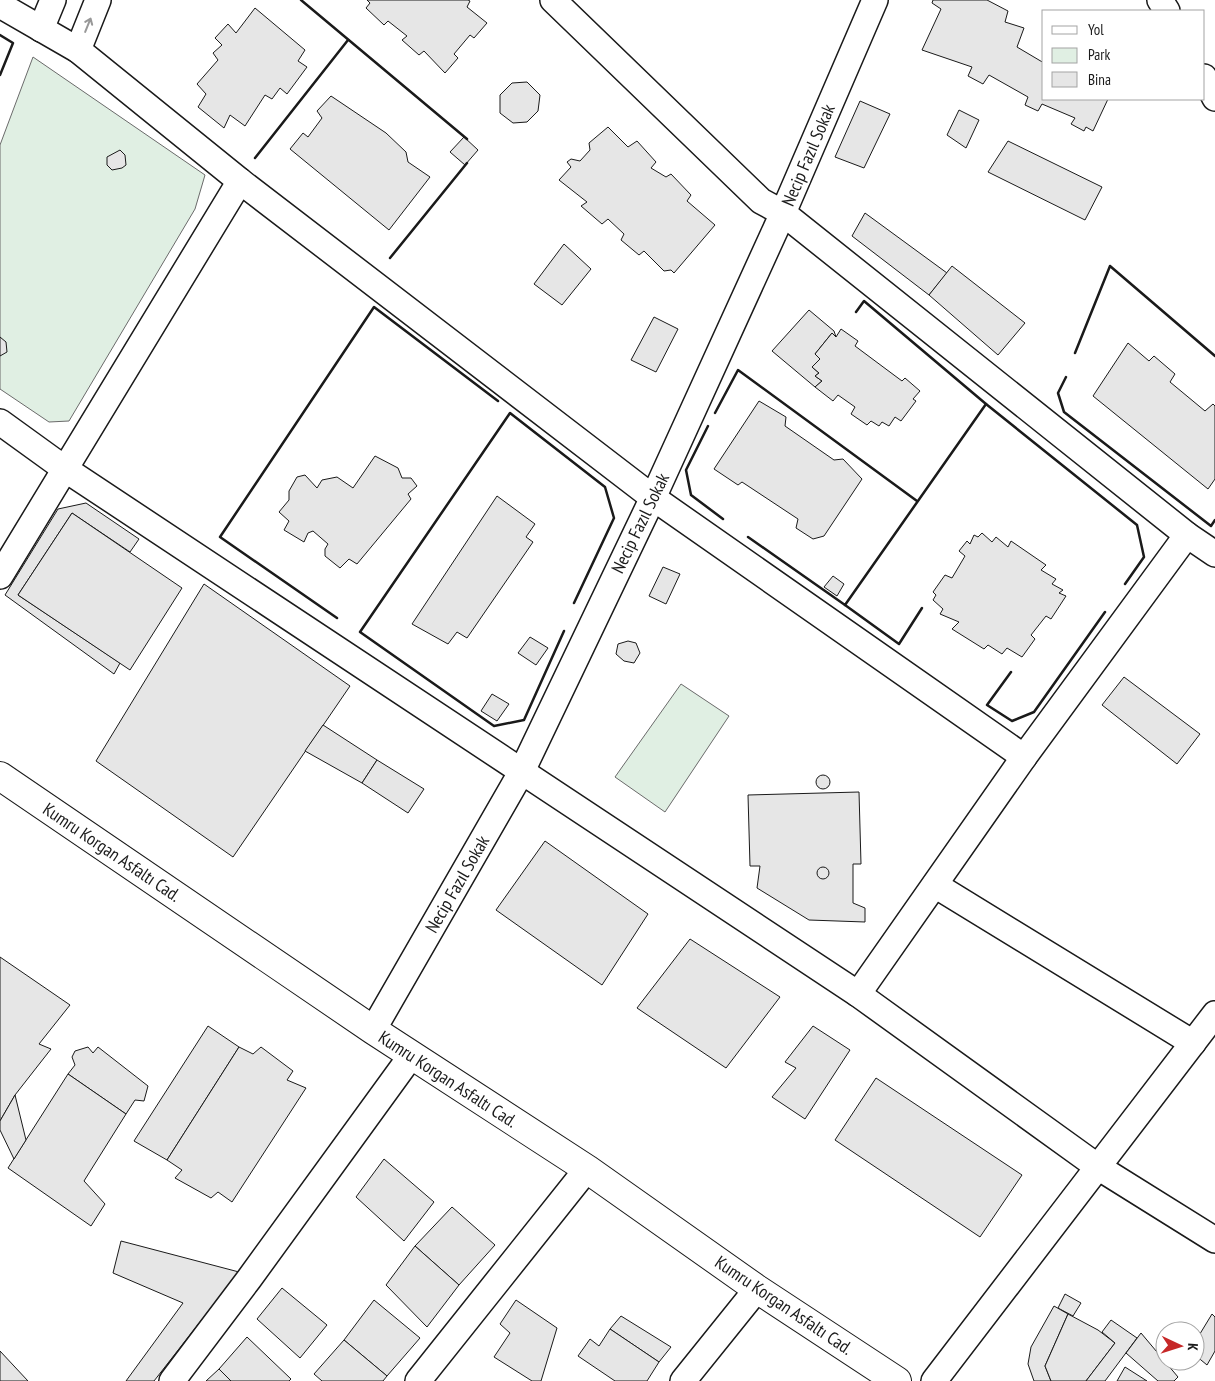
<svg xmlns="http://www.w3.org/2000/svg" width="1215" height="1381" font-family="'PT Sans Narrow',sans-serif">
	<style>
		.green { fill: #e0efe3; stroke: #6a6a6a }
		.building { fill: #e6e6e6; stroke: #1a1a1a }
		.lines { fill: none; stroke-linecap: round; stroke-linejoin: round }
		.street-casing { stroke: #1a1a1a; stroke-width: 28 }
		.secondary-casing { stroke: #1a1a1a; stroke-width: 30 }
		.street { stroke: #fff; stroke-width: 25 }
		.secondary { stroke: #fff; stroke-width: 28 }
		.wall { stroke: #1a1a1a; stroke-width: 2.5 }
		.oneway { stroke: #989898 }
		.labels { text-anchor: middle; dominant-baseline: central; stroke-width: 4; stroke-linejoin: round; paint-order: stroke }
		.street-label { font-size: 18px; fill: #1a1a1a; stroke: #fff }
	</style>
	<rect width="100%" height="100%" fill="#fff"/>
	<g class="green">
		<path d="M33,57L205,175L195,209L69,421L49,422L0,389V145Z"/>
		<path d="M681,684L729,716L665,812L615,777Z"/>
	</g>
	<g class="building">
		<path d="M367,0H468L470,1L467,7L487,23L474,38L470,35L454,54L458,58L445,73L424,51L419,55L402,40L407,36L388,21L384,25L366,8L370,3Z"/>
		<path d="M933,0H987L1008,11L1005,22L1024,28L1017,47L1044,63V99H1108L1093,131L1086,127L1084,131L1071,124L1075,118L1042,104L1038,111L1025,105L1028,97L989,75L983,84L968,76L972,67L922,50L941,9L932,3Z"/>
		<path d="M255,8L305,50L298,61L307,67L287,94L280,88L272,99L265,95L245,126L230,115L224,128L198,107L206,94L197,84L218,60L213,53L222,45L215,38L228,24L236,33Z"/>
		<path d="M527,82L540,95L538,111L527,122L513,123L500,113V95L512,83Z"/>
		<path d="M331,96L386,133L406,152L408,162L430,177L389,230L290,149L303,133L308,137L322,118L317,111Z"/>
		<path d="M860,101L890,114L864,168L835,157Z"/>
		<path d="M959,110L979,120L966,148L947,135Z"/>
		<path d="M608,127L628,147L637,141L656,162L651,168L666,177L671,174L691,195L687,201L715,225L674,273L671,270L664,271L644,251L639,255L621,240L624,234L608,219L602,224L581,206L587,202L559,180L571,167L567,162L571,159L580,161L590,150L589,143Z"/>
		<path d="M464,137L478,150L465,165L450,152Z"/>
		<path d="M1008,141L1102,187L1085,220L988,172Z"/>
		<path d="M120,150L125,155L126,165L122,168L112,170L107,165V157Z"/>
		<path d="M865,213L947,273L929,295L852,236Z"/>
		<path d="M564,244L591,269L562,305L534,284Z"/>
		<path d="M952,266L1025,323L998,355L929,295Z"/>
		<path d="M809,310L834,331L836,337L832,333L815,354L820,359L812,367L819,373L815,376L822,381L815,387L772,351Z"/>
		<path d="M654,317L678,329L656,372L631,360Z"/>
		<path d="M841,329L858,341L855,346L902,381L905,378L920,391L913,399L916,401L901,421L895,417L889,426L882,422L879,426L871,421L867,425L851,414L855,407L838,395L833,401L815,387L822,381L815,376L819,373L812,367L820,359L815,354L832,333L836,337Z"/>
		<path d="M0,337L6,342L7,352L0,356Z"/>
		<path d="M1128,343L1149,361L1154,356L1175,374L1170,382L1205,411L1213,404L1215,406V479L1208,489L1093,396Z"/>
		<path d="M759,401L786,417L785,426L834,460L843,459L862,479L824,536L813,539L796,528L798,519L742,482L738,485L714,469Z"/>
		<path d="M375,456L398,468L402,478H411L417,486L408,494L411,499L357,564L349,559L340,568L325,556V549L328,544L313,531L308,533L304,542L284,530L289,521L279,512L289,500V491L297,477L305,475L317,488L322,480L337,477L353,488Z"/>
		<path d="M497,496L535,524L526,537L533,542L467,638L457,632L448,644L412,624Z"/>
		<path d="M86,503L139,539L130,552L72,513L18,595L120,663L114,674L5,595L58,509Z"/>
		<path d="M72,513L182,588L130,670L18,595Z"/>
		<path d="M982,533L992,542L996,537L1008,547L1011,541L1046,565L1041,570L1056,579L1052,584L1063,590L1059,593L1066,596L1051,619L1046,616L1031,635L1035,639L1022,657L1007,648L1002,654L988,645L984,649L952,629L959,622L940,614L943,609L933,600L936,595L933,592L945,575L952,578L965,556L959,551L967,541L970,544L974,535L978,537Z"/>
		<path d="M663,567L680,574L666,604L649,596Z"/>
		<path d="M833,576L844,584L837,596L824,587Z"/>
		<path d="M204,584L350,686L233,857L96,761Z"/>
		<path d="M530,637L548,648L536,665L518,653Z"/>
		<path d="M628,641L636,643L640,653L634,663L624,661L616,654L618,644Z"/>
		<path d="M1124,677L1200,734L1177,764L1102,705Z"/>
		<path d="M492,694L509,704L497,721L481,711Z"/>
		<path d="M323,725L377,760L362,783L305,751Z"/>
		<path d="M377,760L424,789L408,813L362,783Z"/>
		<circle cx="823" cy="782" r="7"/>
		<path d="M859,792L861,864H853V903L865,908V922L809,920L757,888L760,866H750L748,795Z"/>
		<path d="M545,841L648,914L602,985L496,910Z"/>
		<circle cx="823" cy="873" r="6"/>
		<path d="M690,939L780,997L726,1068L637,1008Z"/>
		<path d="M0,957L70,1005L39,1044L51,1049L15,1095L0,1121Z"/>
		<path d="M208,1026L239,1047L167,1160L134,1141Z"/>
		<path d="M813,1026L850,1050L805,1119L772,1097L796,1068L785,1062Z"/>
		<path d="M88,1047L93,1053L98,1047L148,1086L144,1101L135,1100L126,1114L68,1074L75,1065L72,1057L75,1051Z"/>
		<path d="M239,1047L253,1054L261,1047L293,1071L287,1080L306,1088L232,1202L218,1192L211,1198L175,1178L182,1170L167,1160Z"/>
		<path d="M68,1074L126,1114L84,1181L105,1204L91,1226L8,1168Z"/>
		<path d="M876,1078L1022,1175L980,1237L835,1140Z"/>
		<path d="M15,1095L26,1140L14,1159L0,1130V1121Z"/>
		<path d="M384,1159L434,1202L404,1241L356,1197Z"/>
		<path d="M452,1207L495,1245L459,1285L415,1246Z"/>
		<path d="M121,1241L239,1272L154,1381H126L183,1303L113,1273Z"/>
		<path d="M415,1246L459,1285L427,1327L386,1285Z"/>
		<path d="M282,1288L327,1325L300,1358L257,1319Z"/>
		<path d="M1065,1294L1081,1303L1073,1316L1058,1308Z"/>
		<path d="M374,1300L420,1338L387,1376L344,1340Z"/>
		<path d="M516,1300L557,1328L541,1381H532L494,1357L510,1333L500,1324Z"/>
		<path d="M1054,1306L1068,1314L1045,1366L1051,1381H1034L1028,1364L1031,1347Z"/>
		<path d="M1068,1314L1098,1330L1115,1343L1086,1381H1051L1045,1366Z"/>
		<path d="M1212,1314L1215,1317V1351L1207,1365L1195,1355V1342Z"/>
		<path d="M621,1316L671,1347L659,1362L610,1329Z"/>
		<path d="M1111,1320L1137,1338L1105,1381H1086L1115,1343L1102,1332Z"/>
		<path d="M610,1329L659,1362L647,1381H615L578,1356L590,1339L599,1346Z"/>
		<path d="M1141,1333L1178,1377L1174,1381H1158L1126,1353Z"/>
		<path d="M247,1337L291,1379L289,1381H231L219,1369Z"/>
		<path d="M344,1340L387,1376L383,1381H322L314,1374Z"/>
		<path d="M0,1351L28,1381H0Z"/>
		<path d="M1125,1367L1147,1381H1117Z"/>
		<path d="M219,1369L231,1381H206Z"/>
	</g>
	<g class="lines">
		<defs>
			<g id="street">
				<path d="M553,0L761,201L783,213L1187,535L1215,554"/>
				<path d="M1160,0L1167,11"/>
				<path d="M0,5L78,50L240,181L652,497L1024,757"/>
				<path d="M41,29L53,0"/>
				<path d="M78,50L98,0"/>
				<path d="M1204,77L1215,98"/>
				<path d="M0,422L65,469L858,994L1098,1167L1215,1240"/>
				<path d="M0,576L240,181"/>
				<path d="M935,885L1193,1043"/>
				<path d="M858,994L1024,757L1187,535"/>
				<path d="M373,1030L522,771L658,487L783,213L875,0"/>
				<path d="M172,1381L249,1279L411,1056"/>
				<path d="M418,1381L587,1169"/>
				<path d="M683,1381L757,1289"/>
				<path d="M934,1381L1215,1014"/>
			</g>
			<path id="secondary" d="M0,776L373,1030L587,1169L757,1289L897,1381"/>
		</defs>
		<use href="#street" class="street-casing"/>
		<use href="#secondary" class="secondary-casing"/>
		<use href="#street" class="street"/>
		<use href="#secondary" class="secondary"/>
		<g class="wall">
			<path d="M301,0L467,139"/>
			<path d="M0,35L13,43L0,75"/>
			<path d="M255,158L348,40"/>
			<path d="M390,258L467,163"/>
			<path d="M1075,353L1110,266L1215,356"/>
			<path d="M1066,377L1058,393L1064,412L1211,526L1215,520"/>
			<path d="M986,404L1137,525L1144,557L1125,584"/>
			<path d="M715,413L738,370L917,501"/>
			<path d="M708,426L686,470L691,495L723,519"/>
			<path d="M748,537L845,605L986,404L864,301L856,312"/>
			<path d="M845,605L899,644L922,608"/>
			<path d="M337,618L220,537L374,307L498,401"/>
			<path d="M564,631L524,720L494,726L360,632L510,413L605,487L614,518L574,603"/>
			<path d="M1011,672L987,705L1012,721L1034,712L1105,612"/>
		</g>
	</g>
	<defs><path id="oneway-shaft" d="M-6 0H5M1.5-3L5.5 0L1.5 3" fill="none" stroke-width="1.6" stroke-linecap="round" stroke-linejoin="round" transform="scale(1.25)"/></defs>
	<use class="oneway" href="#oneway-shaft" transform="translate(88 25) rotate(-68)"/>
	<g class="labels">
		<g class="street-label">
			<text transform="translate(808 155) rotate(-67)">Necip Fazıl Sokak</text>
			<text transform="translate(640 523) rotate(-64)">Necip Fazıl Sokak</text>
			<text transform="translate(112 852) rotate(34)">Kumru Korgan Asfaltı Cad.</text>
			<text transform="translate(457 884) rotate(-60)">Necip Fazıl Sokak</text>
			<text transform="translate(448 1079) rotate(33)">Kumru Korgan Asfaltı Cad.</text>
			<text transform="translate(784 1305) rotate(34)">Kumru Korgan Asfaltı Cad.</text>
		</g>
	</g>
	<rect x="1042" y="10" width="162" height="90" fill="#ffffff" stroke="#a3a3a3"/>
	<rect x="1052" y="26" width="25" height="8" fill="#ffffff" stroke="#a3a3a3"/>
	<text x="1088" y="35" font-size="15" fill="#1a1a1a">Yol</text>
	<rect x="1052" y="48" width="25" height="15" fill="#e0efe3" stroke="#a3a3a3"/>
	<text x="1088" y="60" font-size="15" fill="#1a1a1a">Park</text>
	<rect x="1052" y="72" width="25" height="15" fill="#e6e6e6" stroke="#a3a3a3"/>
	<text x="1088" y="85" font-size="15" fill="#1a1a1a">Bina</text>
	<g transform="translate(1180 1346) rotate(94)"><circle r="24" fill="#ffffff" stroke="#a3a3a3"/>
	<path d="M0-4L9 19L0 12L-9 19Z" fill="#c62828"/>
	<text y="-8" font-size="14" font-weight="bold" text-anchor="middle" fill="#1a1a1a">K</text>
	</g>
</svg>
